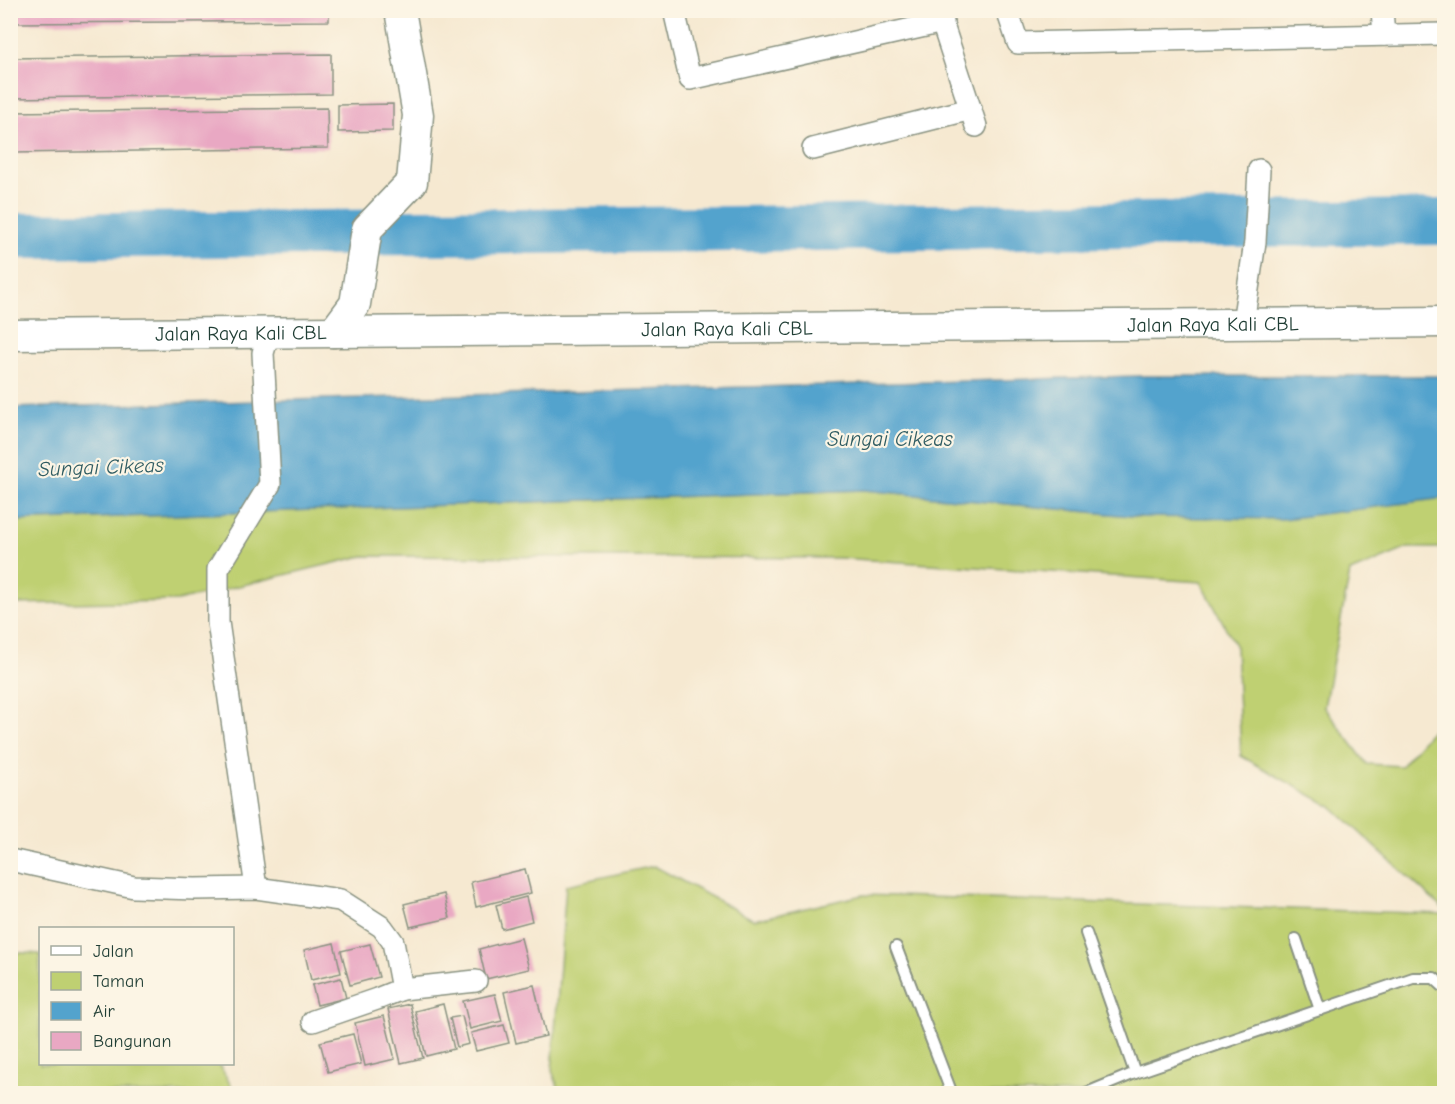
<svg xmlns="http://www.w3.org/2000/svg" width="1455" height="1104" font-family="'Comic Neue',sans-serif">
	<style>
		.green { fill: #bfd072; stroke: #6f8653; stroke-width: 1.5 }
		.water { fill: #53a3cd; stroke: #397080; stroke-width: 1.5 }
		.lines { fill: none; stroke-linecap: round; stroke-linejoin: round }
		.river { stroke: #53a3cd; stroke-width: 46 }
		.building { fill: #e9a8c3 }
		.service-casing { stroke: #8a9382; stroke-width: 14 }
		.minor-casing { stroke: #8a9382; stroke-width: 24 }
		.secondary-casing { stroke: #8a9382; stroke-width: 33 }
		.service { stroke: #fff; stroke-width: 10 }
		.minor { stroke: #fff; stroke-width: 21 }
		.secondary { stroke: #fff; stroke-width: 30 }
		.labels { text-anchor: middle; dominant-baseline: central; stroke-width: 4.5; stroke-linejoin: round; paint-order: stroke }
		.street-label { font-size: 20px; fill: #1f3d34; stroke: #fcf5e5 }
		.water-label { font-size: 21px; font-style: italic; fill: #2f5c62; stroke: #fcf5e5 }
	</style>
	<rect width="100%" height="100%" fill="#fcf5e5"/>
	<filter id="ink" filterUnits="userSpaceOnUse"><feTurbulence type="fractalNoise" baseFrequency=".0167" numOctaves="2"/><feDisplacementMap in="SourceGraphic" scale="12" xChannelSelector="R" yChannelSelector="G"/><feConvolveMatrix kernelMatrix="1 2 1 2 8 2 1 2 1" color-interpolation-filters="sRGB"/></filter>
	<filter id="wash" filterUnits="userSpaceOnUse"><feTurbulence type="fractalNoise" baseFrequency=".008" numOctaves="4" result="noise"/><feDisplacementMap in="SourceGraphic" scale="24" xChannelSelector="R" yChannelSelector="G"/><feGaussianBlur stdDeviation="1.35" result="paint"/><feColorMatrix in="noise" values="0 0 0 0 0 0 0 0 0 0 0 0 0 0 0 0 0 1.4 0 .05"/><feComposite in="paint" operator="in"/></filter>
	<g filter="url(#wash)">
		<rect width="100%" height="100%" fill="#f6e9d1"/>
		<g class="green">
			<path d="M864,490L1141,517L1444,495V548H1408L1350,572L1324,707L1367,764L1401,766L1444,716V910L1332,807L1241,756L1236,647L1201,582L840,558L363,556L177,601L11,604L10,521Z"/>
			<path d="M654,866L754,920L863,895L1444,914V1093L561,1094L552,1071L566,885Z"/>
			<path d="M10,952L40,954V1064H219L235,1093H11Z"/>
		</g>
		<path class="water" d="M1137,376H1444V498L1284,519L1141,517L864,490L11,521L10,408Z"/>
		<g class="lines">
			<path class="river" d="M10,236L1444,222"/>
		</g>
		<g id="blocks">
			<g class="building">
				<path d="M10,10H329V21L10,23Z"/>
				<path d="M331,54V94L10,98V58Z"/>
				<path d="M393,104V131L338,132V105Z"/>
				<path d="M327,108L328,148L14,153V112Z"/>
				<path d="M525,869L531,893L476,907L471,882Z"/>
				<path d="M444,894L450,918L410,927L404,904Z"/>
				<path d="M526,897L532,921L502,929L496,905Z"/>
				<path d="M521,938L529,969L486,979L479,949Z"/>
				<path d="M334,943L341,973L311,980L304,950Z"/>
				<path d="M370,944L379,977L350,985L341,951Z"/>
				<path d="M341,978L346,998L317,1005L312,985Z"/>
				<path d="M534,985L546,1036L516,1043L504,992Z"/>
				<path d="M495,994L502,1021L470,1029L463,1001Z"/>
				<path d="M410,1004L423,1058L401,1063L388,1009Z"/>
				<path d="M443,1004L454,1049L426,1056L415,1011Z"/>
				<path d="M384,1016L395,1059L365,1066L355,1023Z"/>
				<path d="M462,1016L469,1044L457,1047L450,1018Z"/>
				<path d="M504,1025L509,1043L476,1051L471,1033Z"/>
				<path d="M353,1034L361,1064L328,1072L320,1042Z"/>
			</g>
		</g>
	</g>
	<g filter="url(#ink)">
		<use href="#blocks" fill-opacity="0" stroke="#8a9382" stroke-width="1.5"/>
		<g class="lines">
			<defs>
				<g id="service">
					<path d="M1086,933L1135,1073"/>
					<path d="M1296,939L1320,1010"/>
					<path d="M896,947L952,1094"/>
					<path d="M1084,1094L1135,1073L1413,978H1434L1444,987"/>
				</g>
				<g id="minor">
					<path d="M674,10L690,79L943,22"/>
					<path d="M938,10L976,126"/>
					<path d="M1007,10L1018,43L1444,34"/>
					<path d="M1382,10L1384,35"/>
					<path d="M813,149L971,109"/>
					<path d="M1243,323L1255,242L1259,170"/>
					<path d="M10,860L134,887L195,889L256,888L340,900L382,927L393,942L402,989L476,981"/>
					<path d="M256,888L218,622V569L270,484L263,353L269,333"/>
					<path d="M313,1021L377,999L402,989"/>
				</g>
				<g id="secondary">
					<path d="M334,332L355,304L367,229L412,182L418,115L400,10"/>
					<path id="s1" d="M10,335L1444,322"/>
				</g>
			</defs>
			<use href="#service" class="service-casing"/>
			<use href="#minor" class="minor-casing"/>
			<use href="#secondary" class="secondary-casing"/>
			<use href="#service" class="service"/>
			<use href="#minor" class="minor"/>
			<use href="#secondary" class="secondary"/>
		</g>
	</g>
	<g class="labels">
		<g class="street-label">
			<text stroke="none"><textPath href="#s1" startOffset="1203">Jalan Raya Kali CBL</textPath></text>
			<text stroke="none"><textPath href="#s1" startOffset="717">Jalan Raya Kali CBL</textPath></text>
			<text stroke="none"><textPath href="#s1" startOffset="231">Jalan Raya Kali CBL</textPath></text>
		</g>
		<g class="water-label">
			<text x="890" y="439">Sungai Cikeas</text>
			<text transform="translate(101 467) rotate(-2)">Sungai Cikeas</text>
		</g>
	</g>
	<rect width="1455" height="1104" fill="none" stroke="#fcf5e5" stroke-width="36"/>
	<rect x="39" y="927" width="195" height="138" fill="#fcf5e5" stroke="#a4ab9e" stroke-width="1.5"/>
	<rect x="51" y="946" width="30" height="9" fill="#ffffff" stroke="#a4ab9e" stroke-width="1.5"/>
	<text x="93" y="957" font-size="18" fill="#1f3d34">Jalan</text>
	<rect x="51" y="972" width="30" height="18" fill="#bfd072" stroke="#a4ab9e" stroke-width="1.5"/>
	<text x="93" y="987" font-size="18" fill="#1f3d34">Taman</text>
	<rect x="51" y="1002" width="30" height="18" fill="#53a3cd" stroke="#a4ab9e" stroke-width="1.5"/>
	<text x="93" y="1017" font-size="18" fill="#1f3d34">Air</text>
	<rect x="51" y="1032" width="30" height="18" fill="#e9a8c3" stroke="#a4ab9e" stroke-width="1.5"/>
	<text x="93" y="1047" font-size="18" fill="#1f3d34">Bangunan</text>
</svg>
